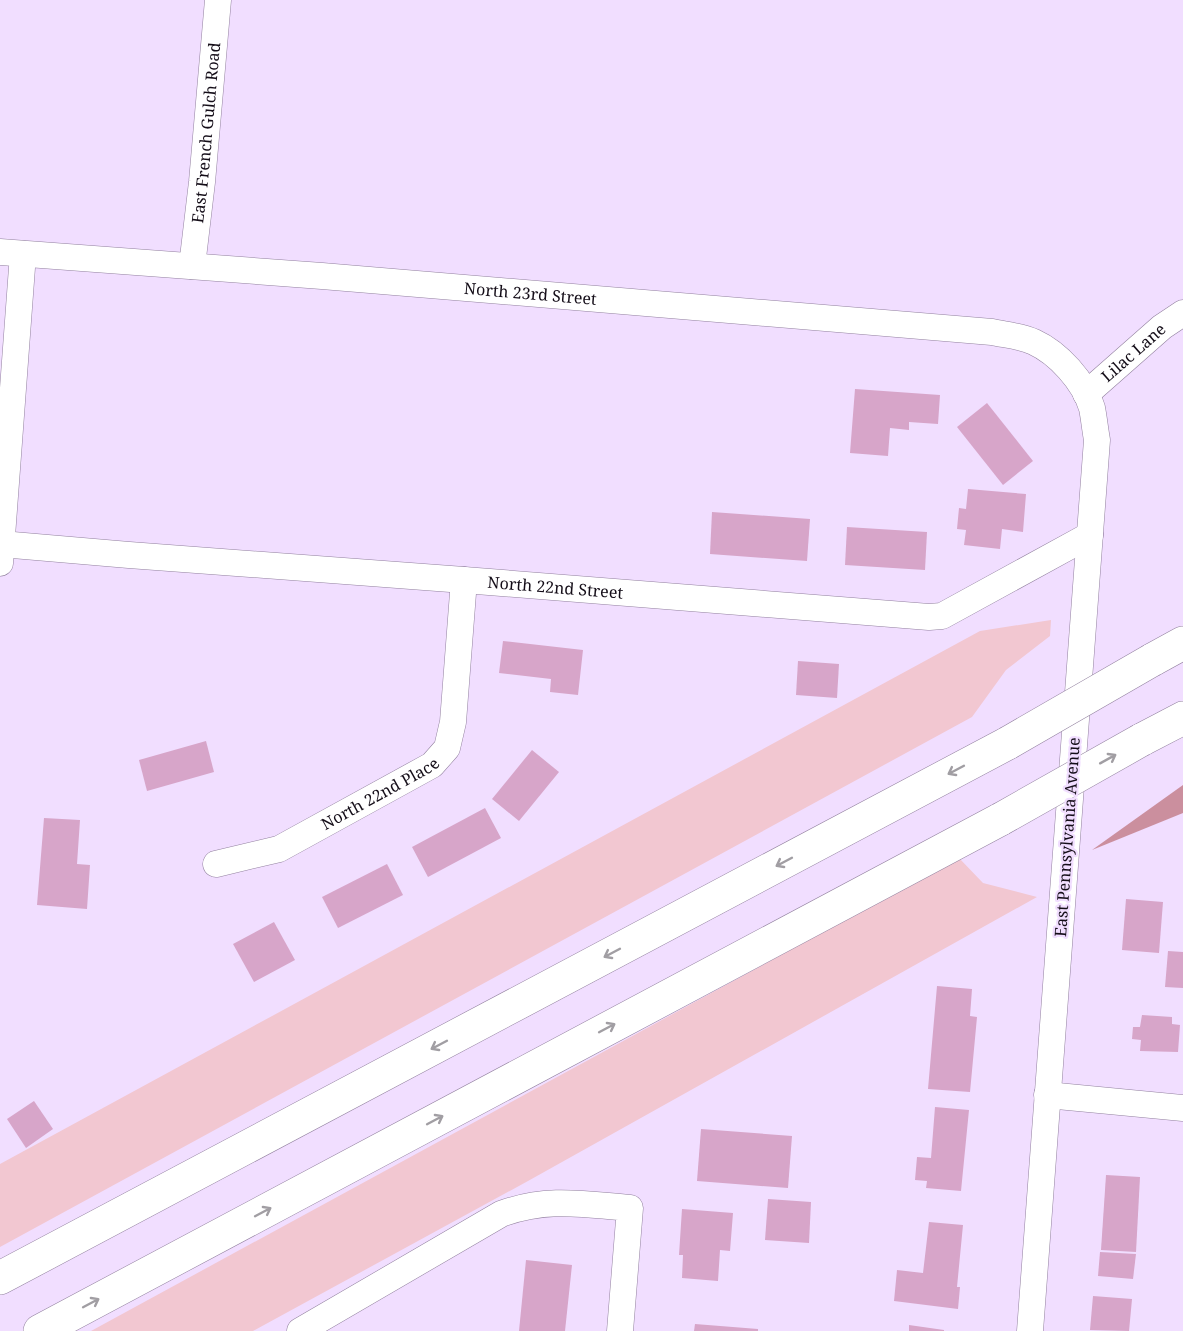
<svg xmlns="http://www.w3.org/2000/svg" width="1183" height="1331" font-family="'Noto Serif',serif">
	<style>
		.green { fill: #f2c7d1 }
		.forest { fill: #cb8f9e }
		.building { fill: #d7a5c9 }
		.lines { fill: none; stroke-linecap: round; stroke-linejoin: round }
		.minor-casing { stroke: #92819f; stroke-width: 27 }
		.highway-casing { stroke: #92819f; stroke-width: 34 }
		.minor { stroke: #fff; stroke-width: 26 }
		.highway { stroke: #fff; stroke-width: 33 }
		.highway-bridge-casing { stroke: #92819f; stroke-width: 34; stroke-linecap: butt }
		.highway-bridge { stroke: #fff; stroke-width: 33 }
		.oneway { stroke: #a19ea3 }
		.labels { text-anchor: middle; dominant-baseline: central; stroke-width: 4.5; stroke-linejoin: round; paint-order: stroke }
		.street-label { font-size: 16px; fill: #140d18; stroke: #f1deff }
	</style>
	<rect width="100%" height="100%" fill="#f1deff"/>
	<g class="green">
		<path d="M1051,620L1050,636L1006,670L972,717L0,1247V1164L980,631Z"/>
		<path d="M959,858L983,883L1037,897L528,1181L253,1331H91Z"/>
	</g>
	<path class="forest" d="M1183,785V813L1092,850Z"/>
	<g class="building">
		<path d="M855,389L940,395L938,424L909,422V430L890,428L888,456L850,453Z"/>
		<path d="M987,403L1033,461L1003,485L957,427Z"/>
		<path d="M968,489L1026,494L1023,532L1002,529L1000,549L964,545L966,530L957,529L959,508L966,509Z"/>
		<path d="M712,512L810,519L807,561L710,554Z"/>
		<path d="M847,527L927,532L925,570L845,565Z"/>
		<path d="M503,641L583,650L578,695L550,692L551,679L499,673Z"/>
		<path d="M798,661L839,664L837,698L796,695Z"/>
		<path d="M206,741L214,772L147,791L139,760Z"/>
		<path d="M532,750L559,772L519,821L492,799Z"/>
		<path d="M485,808L501,838L428,877L412,847Z"/>
		<path d="M44,818L80,820L77,864L90,865L87,909L37,905Z"/>
		<path d="M387,864L403,895L338,928L322,897Z"/>
		<path d="M1126,899L1163,902L1159,953L1122,950Z"/>
		<path d="M274,922L295,960L254,982L233,944Z"/>
		<path d="M1168,951L1183,952V988L1165,987Z"/>
		<path d="M937,986L972,989L970,1016L977,1017L970,1092L928,1089Z"/>
		<path d="M1142,1015L1172,1017V1024L1180,1025L1178,1052L1140,1051L1141,1040L1132,1039L1133,1027H1140Z"/>
		<path d="M34,1101L53,1129L26,1148L7,1119Z"/>
		<path d="M935,1107L969,1110L961,1191L926,1188L927,1181L915,1180L917,1157L931,1158Z"/>
		<path d="M701,1129L792,1136L788,1188L697,1181Z"/>
		<path d="M1106,1175L1140,1177L1136,1252L1101,1250Z"/>
		<path d="M768,1199L811,1202L809,1243L765,1240Z"/>
		<path d="M682,1209L733,1213L730,1251L720,1250L718,1281L682,1278L683,1255H679Z"/>
		<path d="M929,1222L963,1225L957,1287H960L958,1309L894,1301L897,1270L923,1273Z"/>
		<path d="M1100,1252L1136,1254L1133,1279L1098,1276Z"/>
		<path d="M526,1260L572,1265L565,1331H519Z"/>
		<path d="M1093,1296L1132,1299L1129,1331L1090,1330Z"/>
		<path d="M695,1324L758,1329V1331H694Z"/>
		<path d="M909,1325L944,1330V1331H909Z"/>
	</g>
	<g class="lines">
		<defs>
			<g id="minor">
				<path id="s1" d="M0,252L322,276L992,332C1006,335 1021,336 1034,342C1058,353 1084,381 1092,408C1094,418 1095,429 1097,440L1030,1331"/>
				<path id="s2" d="M192,266L202,182L218,0"/>
				<path id="s3" d="M1086,394L1162,327L1183,313"/>
				<path id="s4" d="M1,544L129,555L464,580L929,617L942,616L1090,535"/>
				<path d="M0,563L23,254"/>
				<path id="s5" d="M216,864L279,849L432,765L447,748L453,722L464,580"/>
				<path d="M1047,1095L1183,1108"/>
				<path d="M300,1331L501,1214C546,1197 583,1204 630,1208L620,1331"/>
			</g>
			<g id="highway">
				<path d="M1152,660L1183,643"/>
				<path d="M1141,740L1183,718"/>
				<path d="M0,1278L1008,743"/>
				<path d="M40,1331L1001,819"/>
			</g>
		</defs>
		<use href="#minor" class="minor-casing"/>
		<use href="#highway" class="highway-casing"/>
		<use href="#minor" class="minor"/>
		<use href="#highway" class="highway"/>
		<defs>
			<g id="highway-bridge">
				<path d="M1008,743L1152,660"/>
				<path d="M1001,819L1141,740"/>
			</g>
		</defs>
		<use href="#highway-bridge" class="highway-bridge-casing"/>
		<use href="#highway-bridge" class="highway-bridge"/>
	</g>
	<defs><path id="oneway-shaft" d="M-6 0H5M1.5-3L5.5 0L1.5 3" fill="none" stroke-width="1.6" stroke-linecap="round" stroke-linejoin="round" transform="scale(1.5)"/></defs>
	<g class="oneway">
		<use href="#oneway-shaft" transform="translate(1108 759) rotate(-29)"/>
		<use href="#oneway-shaft" transform="translate(956 770) rotate(152)"/>
		<use href="#oneway-shaft" transform="translate(784 862) rotate(152)"/>
		<use href="#oneway-shaft" transform="translate(612 953) rotate(152)"/>
		<use href="#oneway-shaft" transform="translate(607 1028) rotate(-28)"/>
		<use href="#oneway-shaft" transform="translate(439 1045) rotate(152)"/>
		<use href="#oneway-shaft" transform="translate(435 1120) rotate(-28)"/>
		<use href="#oneway-shaft" transform="translate(263 1212) rotate(-28)"/>
		<use href="#oneway-shaft" transform="translate(91 1303) rotate(-28)"/>
	</g>
	<g class="labels">
		<g class="street-label">
			<text stroke="none"><textPath href="#s2" startOffset="134">East French Gulch Road</textPath></text>
			<text stroke="none"><textPath href="#s1" startOffset="532">North 23rd Street</textPath></text>
			<text stroke="none"><textPath href="#s3" startOffset="63">Lilac Lane</textPath></text>
			<text stroke="none"><textPath href="#s4" startOffset="556">North 22nd Street</textPath></text>
			<text stroke="none"><textPath href="#s5" startOffset="180">North 22nd Place</textPath></text>
			<text transform="translate(1067 837) rotate(-86)">East Pennsylvania Avenue</text>
		</g>
	</g>
</svg>
